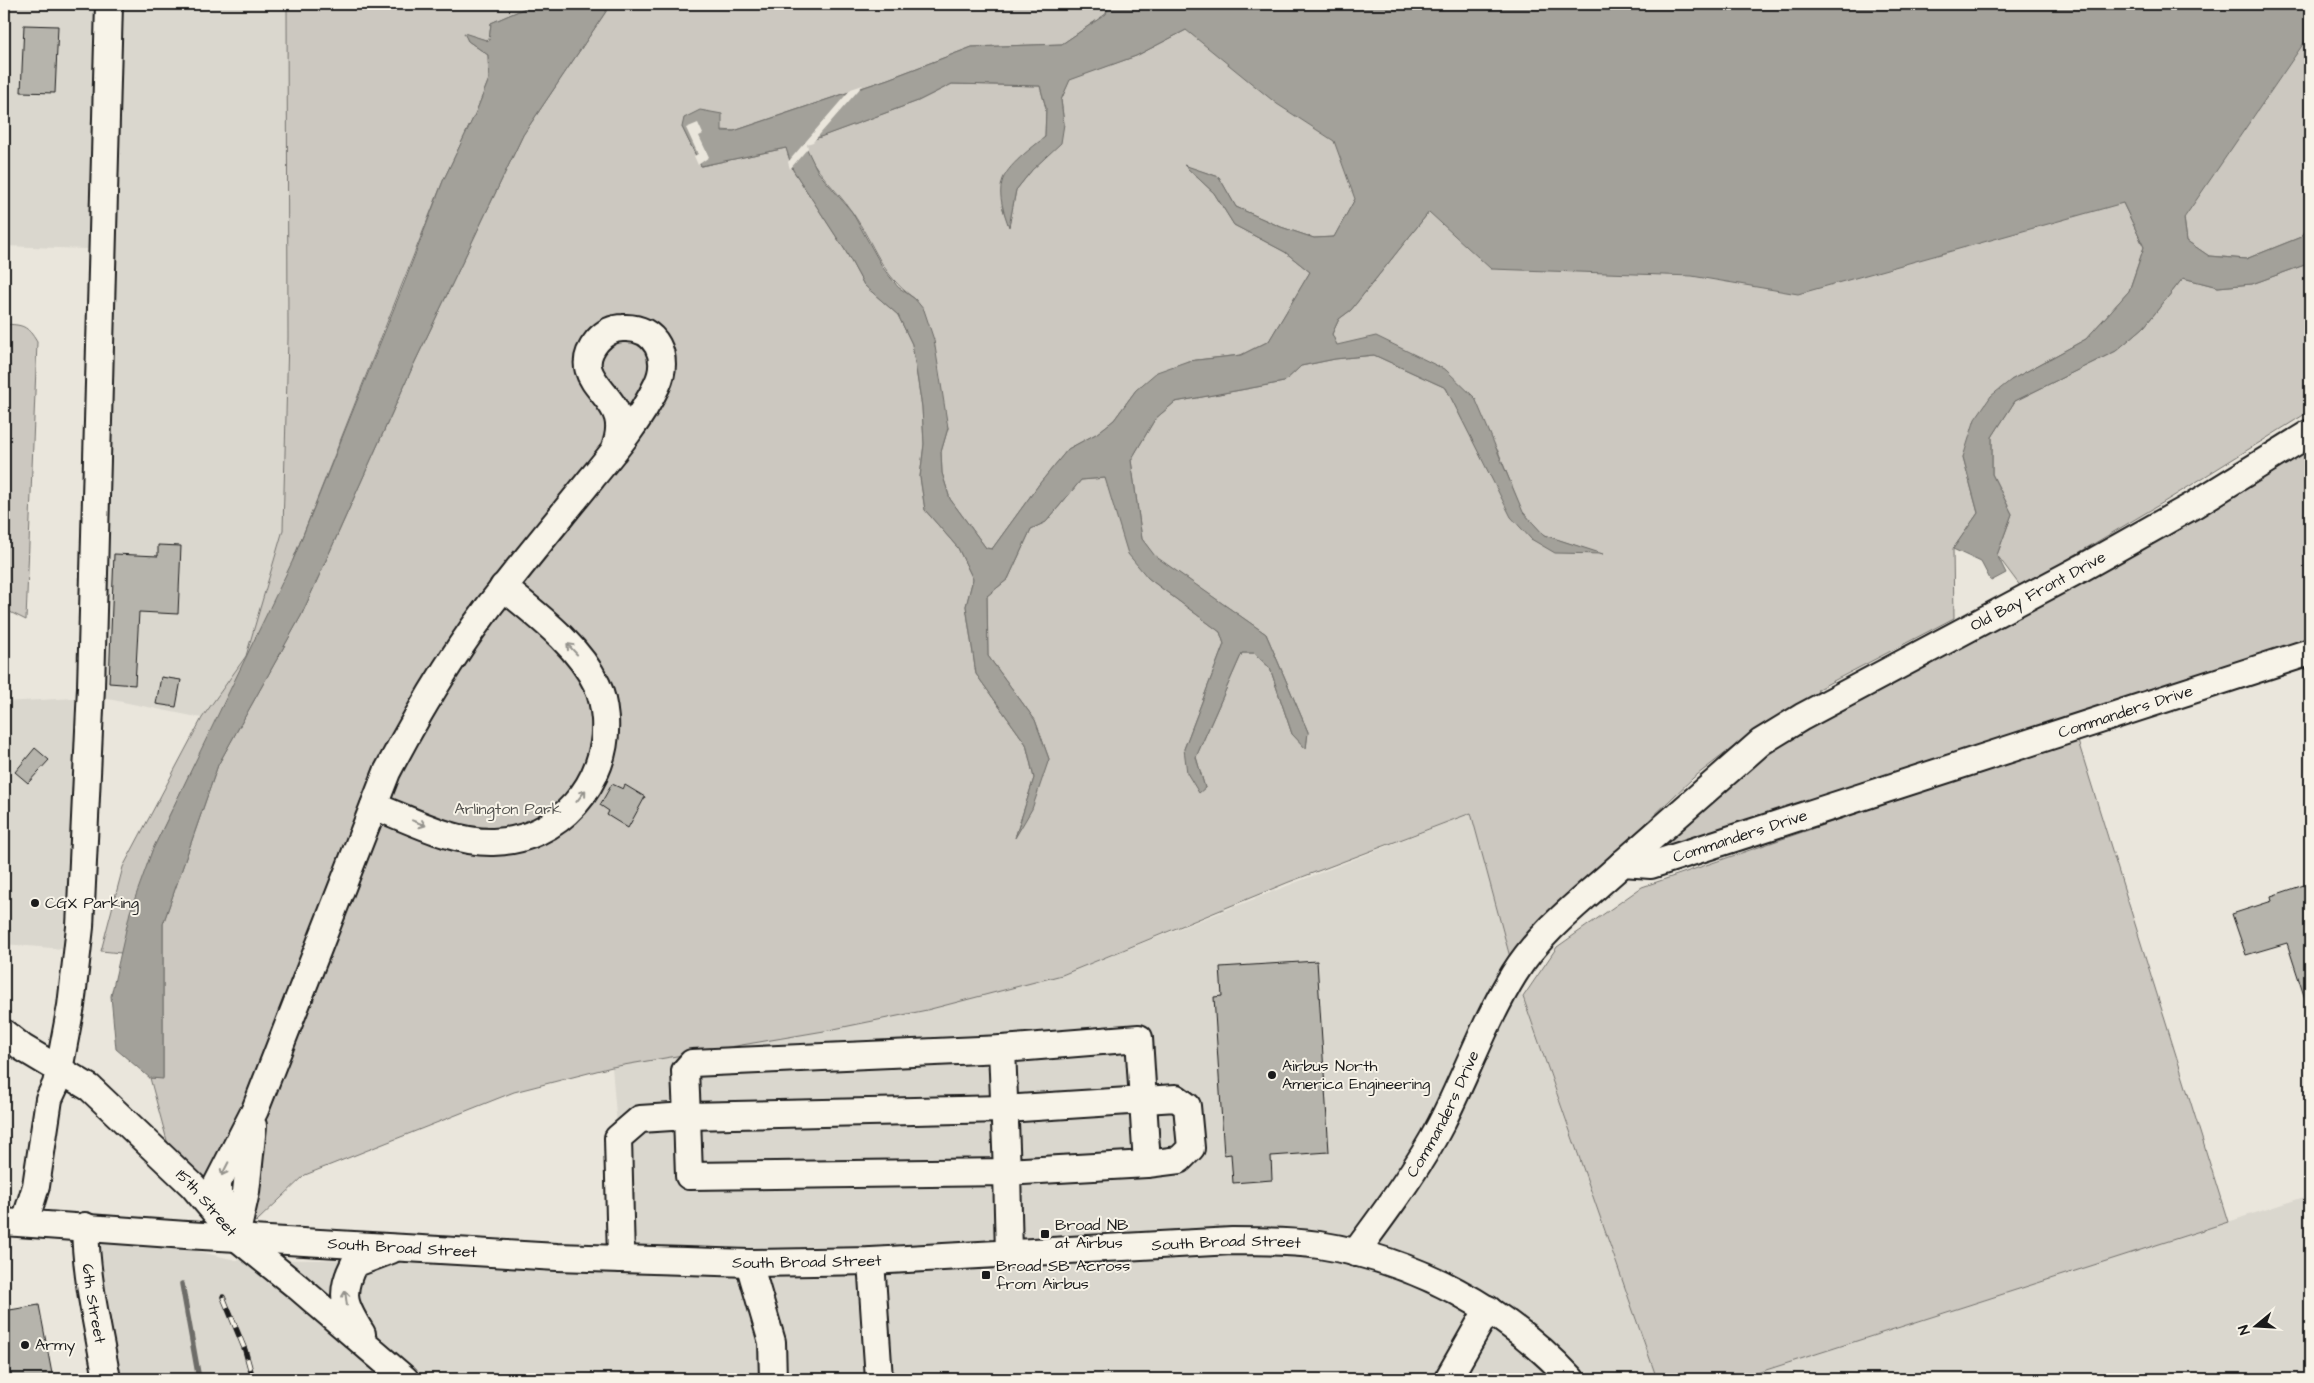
<svg xmlns="http://www.w3.org/2000/svg" width="2314" height="1383" font-family="'Architects Daughter',sans-serif">
	<style>
		.built { fill: #dad7ce }
		.green { fill: #ccc8c0; stroke: #74726e }
		.water { fill: #a3a19a; stroke: #6d6c68; fill-rule: evenodd }
		.pier { fill: #eae6dc }
		.lines { fill: none; stroke-linecap: round; stroke-linejoin: round }
		.stream { stroke: #6d6c68; stroke-width: 5.5 }
		.building { fill: #b6b4ac; stroke: #1c1c1c }
		.minor-casing { stroke: #1c1c1c; stroke-width: 30 }
		.minor { stroke: #f7f3e8; stroke-width: 26 }
		.rail-casing { stroke: #1c1c1c; stroke-width: 5.5 }
		.rail { stroke: #f7f3e8; stroke-width: 4; stroke-dasharray: 11; stroke-linecap: butt }
		.oneway { stroke: #94928c }
		.poi-dot { fill: #1c1c1c; stroke: #f7f3e8; stroke-width: 2 }
		.labels { text-anchor: middle; dominant-baseline: central; stroke-width: 4; stroke-linejoin: round; paint-order: stroke }
		.street-label { font-size: 16px; fill: #1c1c1c; stroke: #f7f3e8 }
		.park-label { font-size: 16px; fill: #51504d; stroke: #f7f3e8 }
		.poi-label { font-size: 16px; fill: #1c1c1c; stroke: #f7f3e8; text-anchor: start }
	</style>
	<rect width="100%" height="100%" fill="#eae6dc"/>
	<filter id="ink" filterUnits="userSpaceOnUse"><feTurbulence type="fractalNoise" baseFrequency=".02" numOctaves="2"/><feDisplacementMap in="SourceGraphic" scale="10" xChannelSelector="R" yChannelSelector="G"/><feConvolveMatrix kernelMatrix="1 2 1 2 8 2 1 2 1" color-interpolation-filters="sRGB"/></filter>
	<g filter="url(#ink)">
		<g class="built">
			<path d="M4,4H287L288,338L283,530L246,656L202,718L103,698L113,250L4,246Z"/>
			<path d="M75,698L73,791L63,949L4,944V702Z"/>
			<path d="M1471,813L1514,974L1657,1379H112L85,1226L236,1260L620,1259L618,1138L612,1067L1062,975Z"/>
			<path d="M2310,1195V1379H1738L2228,1222Z"/>
		</g>
		<g class="green">
			<path d="M287,4H535L491,23L489,41L465,34L468,41L488,55L489,79L476,112L443,181L293,560L285,605L195,763L152,851L121,953L101,951L123,867L202,718L246,656L283,530L288,338Z"/>
			<path d="M611,4H1109L1106,14L1062,44L972,47L888,79L734,131L682,127L701,166L786,148L793,170L845,250L864,285L898,315L912,344L922,407L924,444L920,477L925,510L958,548L973,579L966,606L976,674L1026,744L1034,778L1016,835L1049,759L1035,720L988,656L987,596L1008,579L1031,529L1046,522L1081,480L1105,478L1148,578L1220,632L1224,644L1184,749L1205,788L1196,757L1242,653H1254L1270,668L1292,734L1306,748L1308,732L1266,634L1154,556L1142,539L1131,460L1155,419L1175,402L1284,382L1301,366L1335,359L1374,355L1446,388L1481,456L1531,539L1601,554L1544,535L1522,512L1498,451L1446,370L1337,346L1332,334L1339,319L1351,310L1429,212L2310,4V225L2301,237L2246,259L2209,256L2187,241L2184,218L2123,203L2144,247L2129,291L2086,339L2011,380L1963,457L1978,513L1953,549L1954,618L1818,689L1816,697L1741,741L1693,778L1594,873L1511,961L1471,813L1289,882L1062,975L927,1010L824,1031L612,1067L514,1092L305,1175L256,1222L172,1159L150,1078H163V924L218,765L301,616L413,366L523,135Z"/>
			<path d="M1579,4L1355,199L1334,237L1314,238L1281,227L1236,207L1219,177L1185,166L1214,193L1234,225L1285,252L1310,272L1269,341L1241,355L1188,361L1136,390L1114,420L1096,434L1068,449L1040,483L992,549L986,548L950,499L942,473L941,452L948,428L915,299C879,273 876,246 852,212C835,187 815,173 803,143L918,101L952,84L1040,86L1046,108L1045,137L1017,161L1002,206L1009,226L1016,190L1032,170L1050,153L1064,124L1061,100L1070,79L1136,56L1186,30Z"/>
			<path d="M2310,263V411L2164,502L2021,587L1997,555L2012,514L1992,474V437L2015,401L2116,351L2144,327L2183,278L2218,287L2252,284Z"/>
			<path d="M4,324C23,325 27,325 37,342L26,620L4,609Z"/>
			<path d="M2310,440V643L1661,854L1659,846L1765,750Z"/>
			<path d="M2077,738L2228,1222L1738,1379H1657L1523,997L1557,947L1642,887Z"/>
		</g>
		<g class="water">
			<path d="M535,4H611L523,135L413,366L301,616L218,765L163,924V1079L150,1078L116,1049L111,996L130,912L152,851L293,560L405,281L443,181L476,112L489,79L488,55L468,41L464,33L489,41L491,23Z"/>
			<path d="M1109,4H2310V34L2184,218L2187,241L2209,256L2246,259L2301,237L2310,225V263L2252,284L2218,287L2183,278L2144,327L2116,351L2015,401L1992,437V474L2012,514L1997,555L2006,573L1991,581L1981,562L1953,549L1978,513L1963,457L1975,419L1991,396L2011,380L2086,339L2129,291L2144,247L2123,203L1798,294L1692,276L1491,269L1429,212L1351,310L1339,319L1332,334L1337,345L1376,336L1446,370L1475,398L1523,512L1544,535L1603,554L1555,553L1531,539L1511,517L1446,388L1374,355L1335,359L1301,366L1284,382L1175,402L1155,419L1131,460L1142,539L1155,556L1266,634L1308,732L1306,749L1292,734L1270,668L1254,653H1242L1196,757L1205,788L1199,793L1187,773L1184,749L1224,644L1220,632L1148,578L1128,554L1105,478L1081,480L1046,522L1031,529L1008,579L987,596L988,656L1035,720L1049,759L1032,809L1015,838L1034,778L1026,744L976,674L966,606L973,579L958,548L925,510L920,477L924,444L922,407L912,344L898,315L864,285L845,250L793,170L786,148L701,166L682,127L684,118L700,110L722,114V131H734L888,79L972,47L1062,44L1106,14ZM1186,30L1277,104L1334,141L1355,199L1334,237L1314,238L1281,227L1236,207L1219,177L1184,165L1214,193L1234,225L1285,252L1310,272L1269,341L1241,355L1188,361L1157,372L1136,390L1114,420L1096,434L1068,449L1040,483L992,549L986,548L950,499L942,473L941,452L948,428L934,340L924,310L915,299L898,287L883,268L852,212L818,172L804,143L918,101L952,84L1040,86L1046,108L1045,137C1033,147 1006,166 1002,182C998,196 1004,213 1009,227L1016,190L1032,170L1061,143L1064,124L1061,100L1070,80L1136,56Z"/>
		</g>
		<g class="pier">
			<path d="M863,85L813,142L807,144L808,148L790,169L788,162L851,89Z"/>
			<path d="M698,123L703,134L699,136L709,157L698,165L694,156L698,154L686,128Z"/>
		</g>
		<g class="lines">
			<path class="stream" d="M182,1284L199,1379"/>
		</g>
		<g class="building">
			<path d="M24,25L58,26L55,93L21,92Z"/>
			<path d="M158,545L181,546L178,614L139,612L135,685L109,683L114,554L158,556Z"/>
			<path d="M161,677L181,680L176,707L156,704Z"/>
			<path d="M35,748L49,760L28,783L15,772Z"/>
			<path d="M612,784L623,789L625,785L645,797L628,828L607,815L609,811L600,805Z"/>
			<path d="M2310,883V1004L2307,1005L2287,943L2246,955L2232,914L2272,901L2271,896Z"/>
			<path d="M1317,961L1329,1152L1271,1156L1272,1180L1233,1183L1231,1154L1224,1155L1214,997L1222,996L1220,967Z"/>
			<path d="M39,1305L53,1379H4V1311Z"/>
		</g>
		<g class="lines">
			<defs>
				<g id="minor">
					<path d="M374,806C411,820 453,843 493,842C559,841 609,782 605,719C604,708 602,695 597,685C578,645 537,615 503,587"/>
					<path id="s1" d="M1623,863L1761,742L1802,717L2082,568L2194,505L2310,433"/>
					<path id="s2" d="M4,1033L23,1048L90,1088L193,1186L236,1237L298,1287L405,1379"/>
					<path d="M1002,1049L692,1063L685,1071L687,1116L1004,1109L1176,1098L1187,1106L1191,1148L1179,1160L1147,1164"/>
					<path id="s3" d="M4,1222L186,1235L557,1257L749,1263L871,1261L1232,1241C1261,1241 1290,1241 1319,1245C1415,1260 1506,1309 1571,1379"/>
					<path d="M25,1222L36,1186L49,1099L56,1084L59,1070L71,1006L80,927L91,687L109,4"/>
					<path id="s4" d="M85,1226C86,1278 98,1329 107,1379"/>
					<path d="M236,1237L216,1186L255,1110L387,772C421,707 458,644 504,587C533,550 563,514 592,478C616,449 641,419 657,385C670,358 657,326 623,328C613,328 604,333 597,341C569,375 612,391 618,418C621,429 618,440 614,451"/>
					<path d="M236,1237L246,1192L253,1126"/>
					<path id="s5" d="M1355,1253C1384,1214 1419,1167 1441,1124C1466,1075 1485,1021 1514,974C1541,930 1585,898 1623,863L1651,865L2310,652"/>
					<path d="M621,1259L618,1138L640,1119L687,1116L689,1176L1007,1172L1002,1049L1139,1038L1147,1164L1007,1172L1009,1254"/>
					<path d="M871,1261L879,1379"/>
					<path d="M749,1263L772,1342L773,1379"/>
					<path d="M362,1334C345,1307 338,1295 354,1264L391,1250"/>
					<path d="M1448,1379L1488,1309"/>
				</g>
			</defs>
			<use href="#minor" class="minor-casing"/>
			<use href="#minor" class="minor"/>
			<defs>
				<path id="rail" d="M223,1297L245,1350L253,1379"/>
			</defs>
			<use href="#rail" class="rail-casing"/>
			<use href="#rail" class="rail"/>
		</g>
		<defs><path id="oneway-shaft" d="M-6 0H5M1.5-3L5.5 0L1.5 3" fill="none" stroke-width="1.6" stroke-linecap="round" stroke-linejoin="round" transform="scale(1.25)"/></defs>
		<g class="oneway">
			<use href="#oneway-shaft" transform="translate(572 649) rotate(-133)"/>
			<use href="#oneway-shaft" transform="translate(581 796) rotate(-52)"/>
			<use href="#oneway-shaft" transform="translate(419 823) rotate(21)"/>
			<use href="#oneway-shaft" transform="translate(225 1169) rotate(117)"/>
			<use href="#oneway-shaft" transform="translate(346 1298) rotate(-97)"/>
		</g>
	</g>
	<g class="poi-dot">
		<circle cx="35" cy="903" r="5"/>
		<circle cx="1272" cy="1075" r="5"/>
		<rect x="1040" y="1229" width="10" height="10" rx="2.5"/>
		<rect x="981" y="1270" width="10" height="10" rx="2.5"/>
		<circle cx="25" cy="1345" r="5"/>
	</g>
	<g class="labels">
		<g class="street-label">
			<text stroke="none"><textPath href="#s1" startOffset="499">Old Bay Front Drive</textPath></text>
			<text stroke="none"><textPath href="#s5" startOffset="1005">Commanders Drive</textPath></text>
			<text stroke="none"><textPath href="#s5" startOffset="600">Commanders Drive</textPath></text>
			<text stroke="none"><textPath href="#s5" startOffset="165">Commanders Drive</textPath></text>
			<text stroke="none"><textPath href="#s2" startOffset="266">15th Street</textPath></text>
			<text stroke="none"><textPath href="#s3" startOffset="1224">South Broad Street</textPath></text>
			<text stroke="none"><textPath href="#s3" startOffset="399">South Broad Street</textPath></text>
			<text stroke="none"><textPath href="#s3" startOffset="804">South Broad Street</textPath></text>
			<text stroke="none"><textPath href="#s4" startOffset="78">6th Street</textPath></text>
		</g>
		<g class="park-label">
			<text x="508" y="809">Arlington Park</text>
		</g>
		<g class="poi-label">
			<text x="45" y="903">CGX Parking</text>
			<text x="1282" y="1066">Airbus North<tspan x="1282" dy="18">America Engineering</tspan></text>
			<text x="1055" y="1225">Broad NB<tspan x="1055" dy="18">at Airbus</tspan></text>
			<text x="996" y="1266">Broad SB Across<tspan x="996" dy="18">from Airbus</tspan></text>
			<text x="35" y="1345">Army</text>
		</g>
	</g>
	<rect width="2314" height="1383" fill="none" stroke="#f7f3e8" stroke-width="20"/>
	<rect x="10" y="10" width="2294" height="1363" fill="none" stroke="#1c1c1c" stroke-width="2" filter="url(#ink)"/>
	<g transform="translate(2256 1326) rotate(252)" stroke="#f7f3e8" stroke-width="4" paint-order="stroke">
	<path d="M0-4L9 19L0 12L-9 19Z" fill="#1c1c1c"/>
	<text y="-8" font-size="14" font-weight="bold" text-anchor="middle" fill="#1c1c1c">N</text>
	</g>
</svg>
